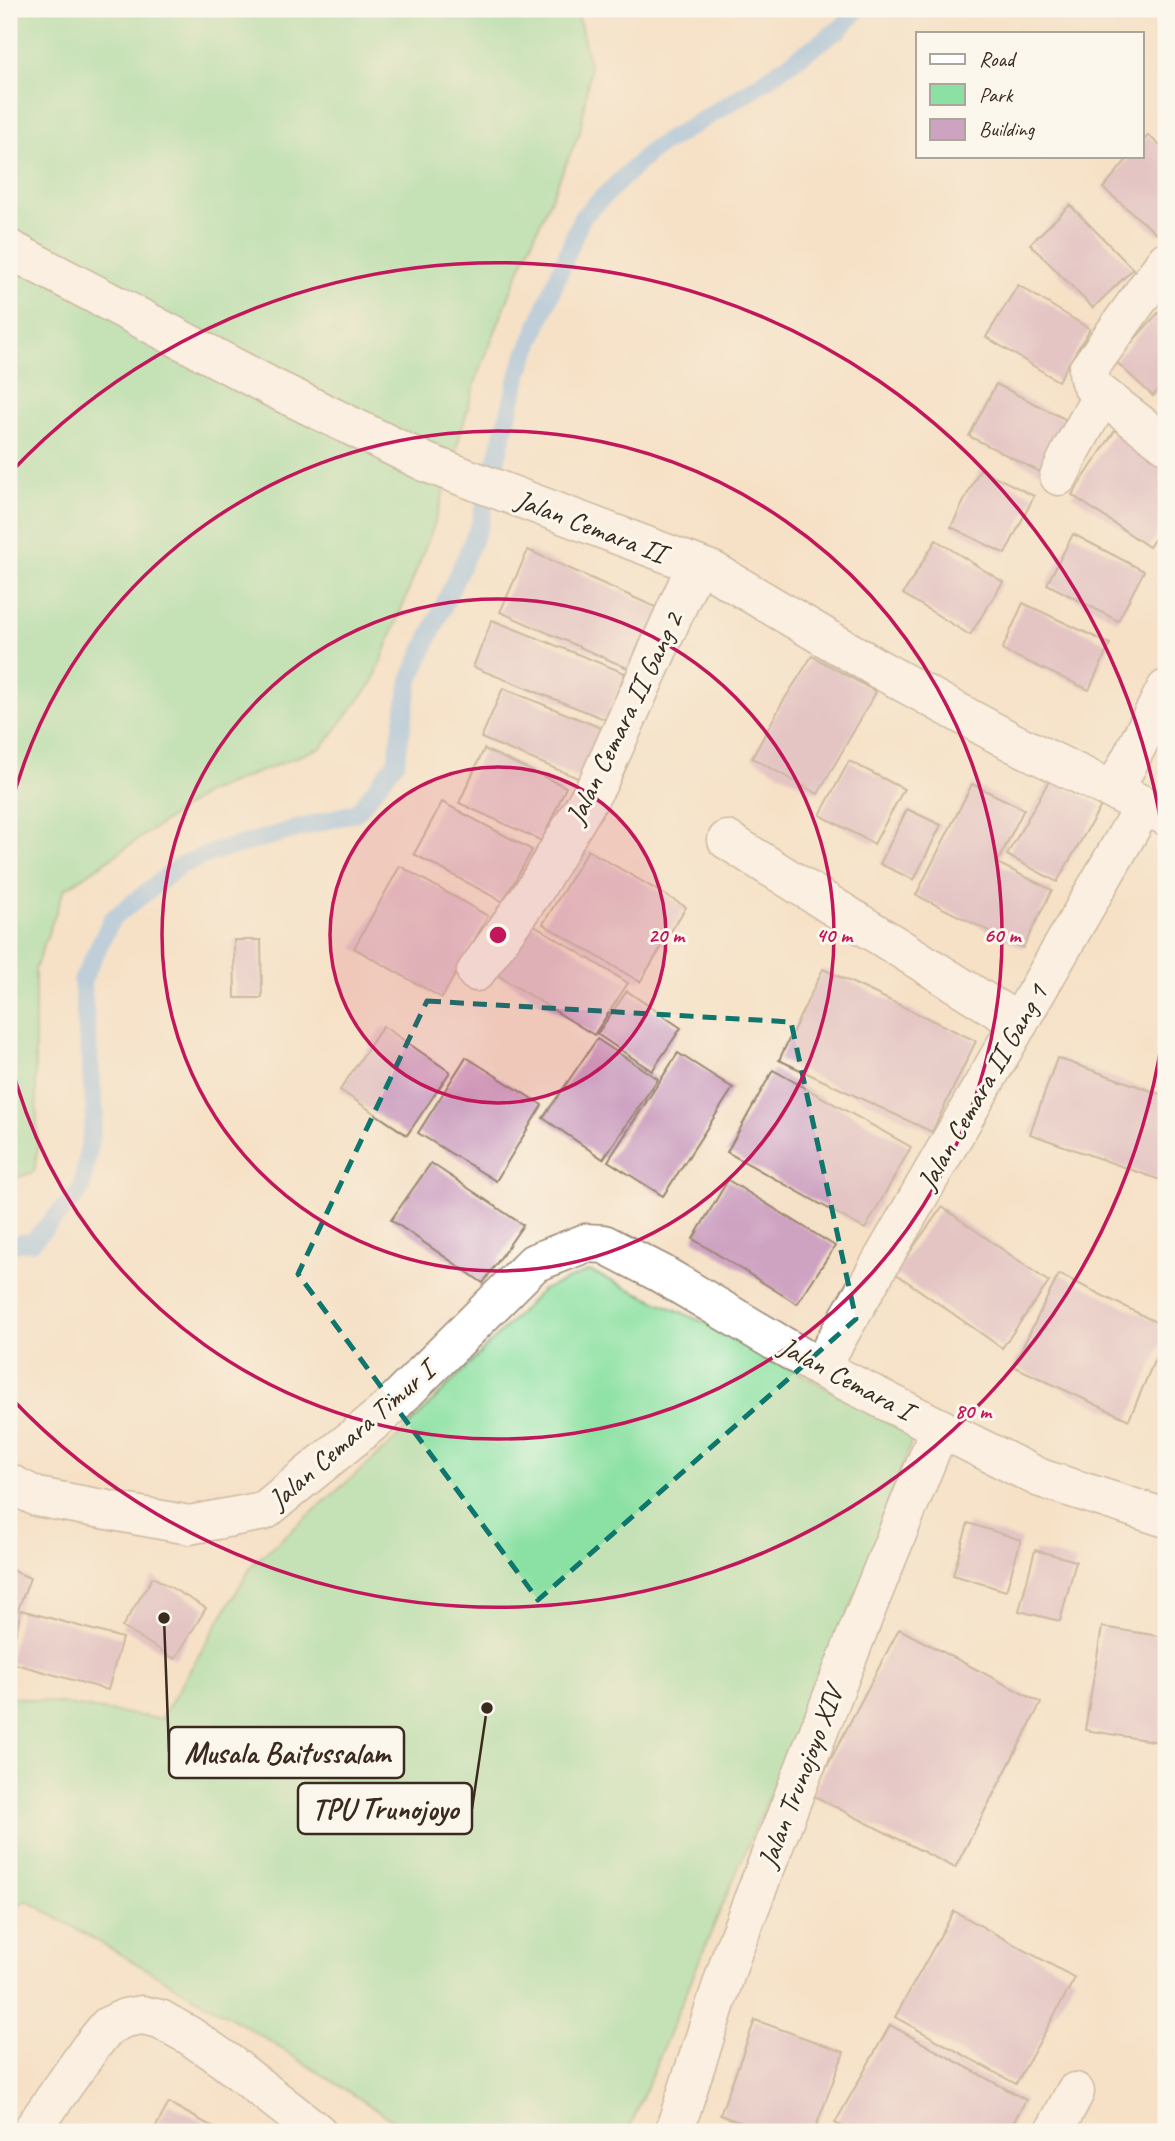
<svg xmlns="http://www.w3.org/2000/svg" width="1175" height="2141" font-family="Caveat,sans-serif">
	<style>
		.green { fill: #8be1a3; stroke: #638660; stroke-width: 2 }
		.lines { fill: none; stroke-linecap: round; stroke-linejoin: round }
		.stream { stroke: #7db7ee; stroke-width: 18 }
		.building { fill: #cea3c2 }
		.street-casing { stroke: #988672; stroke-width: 41 }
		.street { stroke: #fff; stroke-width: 38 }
		.marked { fill: none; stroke: #0f766e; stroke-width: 5; stroke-dasharray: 14 9; stroke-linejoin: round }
		.ring { fill: none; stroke: #c2185b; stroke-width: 3.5 }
		.labels { text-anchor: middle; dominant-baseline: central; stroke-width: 6; stroke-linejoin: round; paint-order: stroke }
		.street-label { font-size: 28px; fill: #3b2a1e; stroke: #fbf7ec }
		.centre { fill: #c2185b; stroke: #fbf7ec; stroke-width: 3.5 }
		.ring-label { font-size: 21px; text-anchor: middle; font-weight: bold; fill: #c2185b; stroke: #fbf7ec; stroke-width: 6; stroke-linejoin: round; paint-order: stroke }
		.leader { fill: none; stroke: #3b2a1e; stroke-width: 2.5 }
		.callout-dot { fill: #3b2a1e; stroke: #fbf7ec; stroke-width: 2.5 }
		.callout { fill: #fbf7ec; stroke: #3b2a1e; stroke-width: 2.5 }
		.callout-label { font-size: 30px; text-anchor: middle; font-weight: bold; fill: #3b2a1e }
	</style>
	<rect width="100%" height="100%" fill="#fbf7ec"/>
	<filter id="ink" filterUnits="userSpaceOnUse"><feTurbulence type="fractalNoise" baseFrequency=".0143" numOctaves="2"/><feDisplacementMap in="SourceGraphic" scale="14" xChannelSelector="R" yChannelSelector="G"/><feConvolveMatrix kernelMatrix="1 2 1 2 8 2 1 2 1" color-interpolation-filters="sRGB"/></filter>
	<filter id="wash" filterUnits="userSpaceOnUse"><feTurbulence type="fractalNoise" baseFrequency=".00686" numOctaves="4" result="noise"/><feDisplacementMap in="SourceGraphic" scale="28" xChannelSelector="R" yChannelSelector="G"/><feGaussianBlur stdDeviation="1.57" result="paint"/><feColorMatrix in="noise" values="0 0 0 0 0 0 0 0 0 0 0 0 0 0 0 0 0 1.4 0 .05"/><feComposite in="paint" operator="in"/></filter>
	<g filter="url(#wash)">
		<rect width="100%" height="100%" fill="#f5e1c7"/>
		<g class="green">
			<path d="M16,9H577L590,69L580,132L519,271L476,380L434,525L373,682L322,747L206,793L64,890L35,969V1065L38,1146L34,1172L9,1180V35Z"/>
			<path d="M589,1271L734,1336L913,1437L861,1583L727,1894L628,2132H412L250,2029L26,1900L9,1914V1696L161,1719L253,1564L393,1442L542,1290Z"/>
		</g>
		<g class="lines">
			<path class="stream" d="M9,1244L32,1242L81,1190L95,1114L82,981L112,919L181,865L214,852L357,812L396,762L410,680L479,527L520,370L582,217L652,150L745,94L841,28L858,9"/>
		</g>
		<g id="blocks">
			<g class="building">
				<path d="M1148,135L1166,151V226L1158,235L1103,188L1130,156H1142V143Z"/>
				<path d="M1070,205L1133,269L1093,308L1030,244Z"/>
				<path d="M1018,285L1090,329L1058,381L986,337Z"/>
				<path d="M1166,304V381L1153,396L1115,361Z"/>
				<path d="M996,384L1069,421L1042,473L969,436Z"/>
				<path d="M1118,426L1166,458V522L1149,547L1072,495Z"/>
				<path d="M980,469L1034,496L1005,554L951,527Z"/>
				<path d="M1073,534L1144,571L1118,621L1047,584Z"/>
				<path d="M936,540L1003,582L970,635L903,594Z"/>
				<path d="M528,550L662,610L634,671L500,612Z"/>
				<path d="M1023,603L1110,644L1089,690L1002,650Z"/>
				<path d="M492,620L625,673L607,720L473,667Z"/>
				<path d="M812,656L876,692L818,794L752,758L782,703Z"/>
				<path d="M503,688L606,730L585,781L481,738Z"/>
				<path d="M484,749L566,787L542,841L459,803Z"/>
				<path d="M849,761L904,789L874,844L820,815Z"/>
				<path d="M1050,779L1101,806L1057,882L1007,855Z"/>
				<path d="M972,784L1024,809L997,863L1052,890L1023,948L916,895Z"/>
				<path d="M442,802L532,850L503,902L414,854Z"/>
				<path d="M907,809L941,825L914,880L880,864Z"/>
				<path d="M588,850L686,907L640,982L543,924Z"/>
				<path d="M400,866L488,916L442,998L354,948Z"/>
				<path d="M531,923L628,983L594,1035L497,975Z"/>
				<path d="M234,940H261L262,998H235Z"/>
				<path d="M823,969L976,1041L932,1132L779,1060Z"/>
				<path d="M627,991L681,1028L652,1071L597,1034Z"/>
				<path d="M383,1026L450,1072L407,1135L340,1090Z"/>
				<path d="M597,1039L658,1079L603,1159L543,1118Z"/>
				<path d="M678,1053L733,1088L663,1196L608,1161Z"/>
				<path d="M466,1057L542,1105L496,1181L418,1133Z"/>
				<path d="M1057,1058L1166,1096V1182L1030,1134Z"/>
				<path d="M773,1070L911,1147L865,1229L727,1152Z"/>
				<path d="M431,1163L523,1225L483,1283L391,1220Z"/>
				<path d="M728,1180L835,1246L797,1304L693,1239Z"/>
				<path d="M942,1207L1049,1282L1002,1348L895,1273Z"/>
				<path d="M1059,1274L1166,1327V1333L1129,1420L1013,1366Z"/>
				<path d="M968,1523L1021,1540L1006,1591L953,1575Z"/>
				<path d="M1035,1550L1076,1561L1060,1621L1019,1611Z"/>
				<path d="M9,1569L30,1578L9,1633Z"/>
				<path d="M153,1577L206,1608L175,1659L122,1627Z"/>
				<path d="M21,1610L122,1638L108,1690L9,1662Z"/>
				<path d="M1102,1627L1166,1637V1699L1159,1742L1085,1730Z"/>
				<path d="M899,1629L1041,1703L955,1868L812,1795Z"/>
				<path d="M954,1911L1075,1978L1016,2084L895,2017Z"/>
				<path d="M755,2020L844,2052L814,2132H767L720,2115Z"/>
				<path d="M890,2025L1026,2100L1008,2132H852L835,2123Z"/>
				<path d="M169,2103L222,2132H153Z"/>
			</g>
		</g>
	</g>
	<g filter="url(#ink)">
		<use href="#blocks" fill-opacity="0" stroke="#988672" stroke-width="2"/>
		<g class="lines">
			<defs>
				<g id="street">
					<path d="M9,249L273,388L427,463L713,571L877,668L1014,743L1166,816"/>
					<path d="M1102,395C1093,388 1088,383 1088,370L1166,261"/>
					<path d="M1059,476L1071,451L1102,395L1166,444"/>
					<path d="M1114,791L1166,689"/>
					<path d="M727,840L1019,1023"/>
					<path d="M476,972L534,891L598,783L696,565"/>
					<path d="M820,1368L1144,805"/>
					<path d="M9,1483L37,1497L189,1525L264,1511L384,1413L534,1263L586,1243L604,1244L660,1273L820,1368L1040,1478L1166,1518"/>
					<path d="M31,2132L90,2048L108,2026L125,2018L142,2015L160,2019L190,2036L226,2061L317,2132"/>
					<path d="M674,2132L733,1951L865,1613L940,1428"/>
					<path d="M1054,2132L1075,2092"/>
				</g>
			</defs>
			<use href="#street" class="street-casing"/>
			<use href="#street" class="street"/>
		</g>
	</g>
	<path d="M0 0H1175V2141H0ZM427,1001L791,1022L856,1319L538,1600L298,1274Z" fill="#f5e1c7" fill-opacity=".55" fill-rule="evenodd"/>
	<path class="marked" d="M427,1001L791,1022L856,1319L538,1600L298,1274Z"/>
	<circle cx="498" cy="935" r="168" fill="#c2185b" fill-opacity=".12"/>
	<g class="ring">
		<circle cx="498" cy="935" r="168"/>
		<circle cx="498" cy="935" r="336"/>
		<path d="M9 813A504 504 0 1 1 9 1057"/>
		<path d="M1166 1011A672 672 0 0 1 11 1398M11 472A672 672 0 0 1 1166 859"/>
	</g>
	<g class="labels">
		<g class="street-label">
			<text transform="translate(591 526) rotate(21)">Jalan Cemara II</text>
			<text transform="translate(624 718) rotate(-64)">Jalan Cemara II Gang 2</text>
			<text transform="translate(982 1087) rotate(-60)">Jalan Cemara II Gang 1</text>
			<text transform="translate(846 1378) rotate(28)">Jalan Cemara I</text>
			<text transform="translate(351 1435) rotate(-41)">Jalan Cemara Timur I</text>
			<text transform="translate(800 1777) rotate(-69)">Jalan Trunojoyo XIV</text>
		</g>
	</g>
	<circle cx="498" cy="935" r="10" class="centre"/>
	<g class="ring-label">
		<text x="666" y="942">20 m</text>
		<text x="834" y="942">40 m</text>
		<text x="1002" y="942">60 m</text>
		<text x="973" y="1418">80 m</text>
	</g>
	<path class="leader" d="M164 1618L169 1752M487 1708L472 1809"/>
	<g class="callout-dot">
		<circle cx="164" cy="1618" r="7"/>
		<circle cx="487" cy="1708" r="7"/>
	</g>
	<g class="callout">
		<rect x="169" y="1727" width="235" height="51" rx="7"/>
		<rect x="298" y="1783" width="174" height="51" rx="7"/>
	</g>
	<g class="callout-label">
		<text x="287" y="1763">Musala Baitussalam</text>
		<text x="385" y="1819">TPU Trunojoyo</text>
	</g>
	<rect width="1175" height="2141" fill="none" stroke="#fbf7ec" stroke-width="35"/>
	<rect x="916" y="32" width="228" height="126" fill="#fbf7ec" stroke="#aea59a" stroke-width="2"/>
	<rect x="930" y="54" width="35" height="10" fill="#ffffff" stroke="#aea59a" stroke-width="2"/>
	<text x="979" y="66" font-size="21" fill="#3b2a1e">Road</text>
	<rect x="930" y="84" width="35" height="21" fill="#8be1a3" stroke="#aea59a" stroke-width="2"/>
	<text x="979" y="102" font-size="21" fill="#3b2a1e">Park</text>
	<rect x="930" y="119" width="35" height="21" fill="#cea3c2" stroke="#aea59a" stroke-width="2"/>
	<text x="979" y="136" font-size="21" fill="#3b2a1e">Building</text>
</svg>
